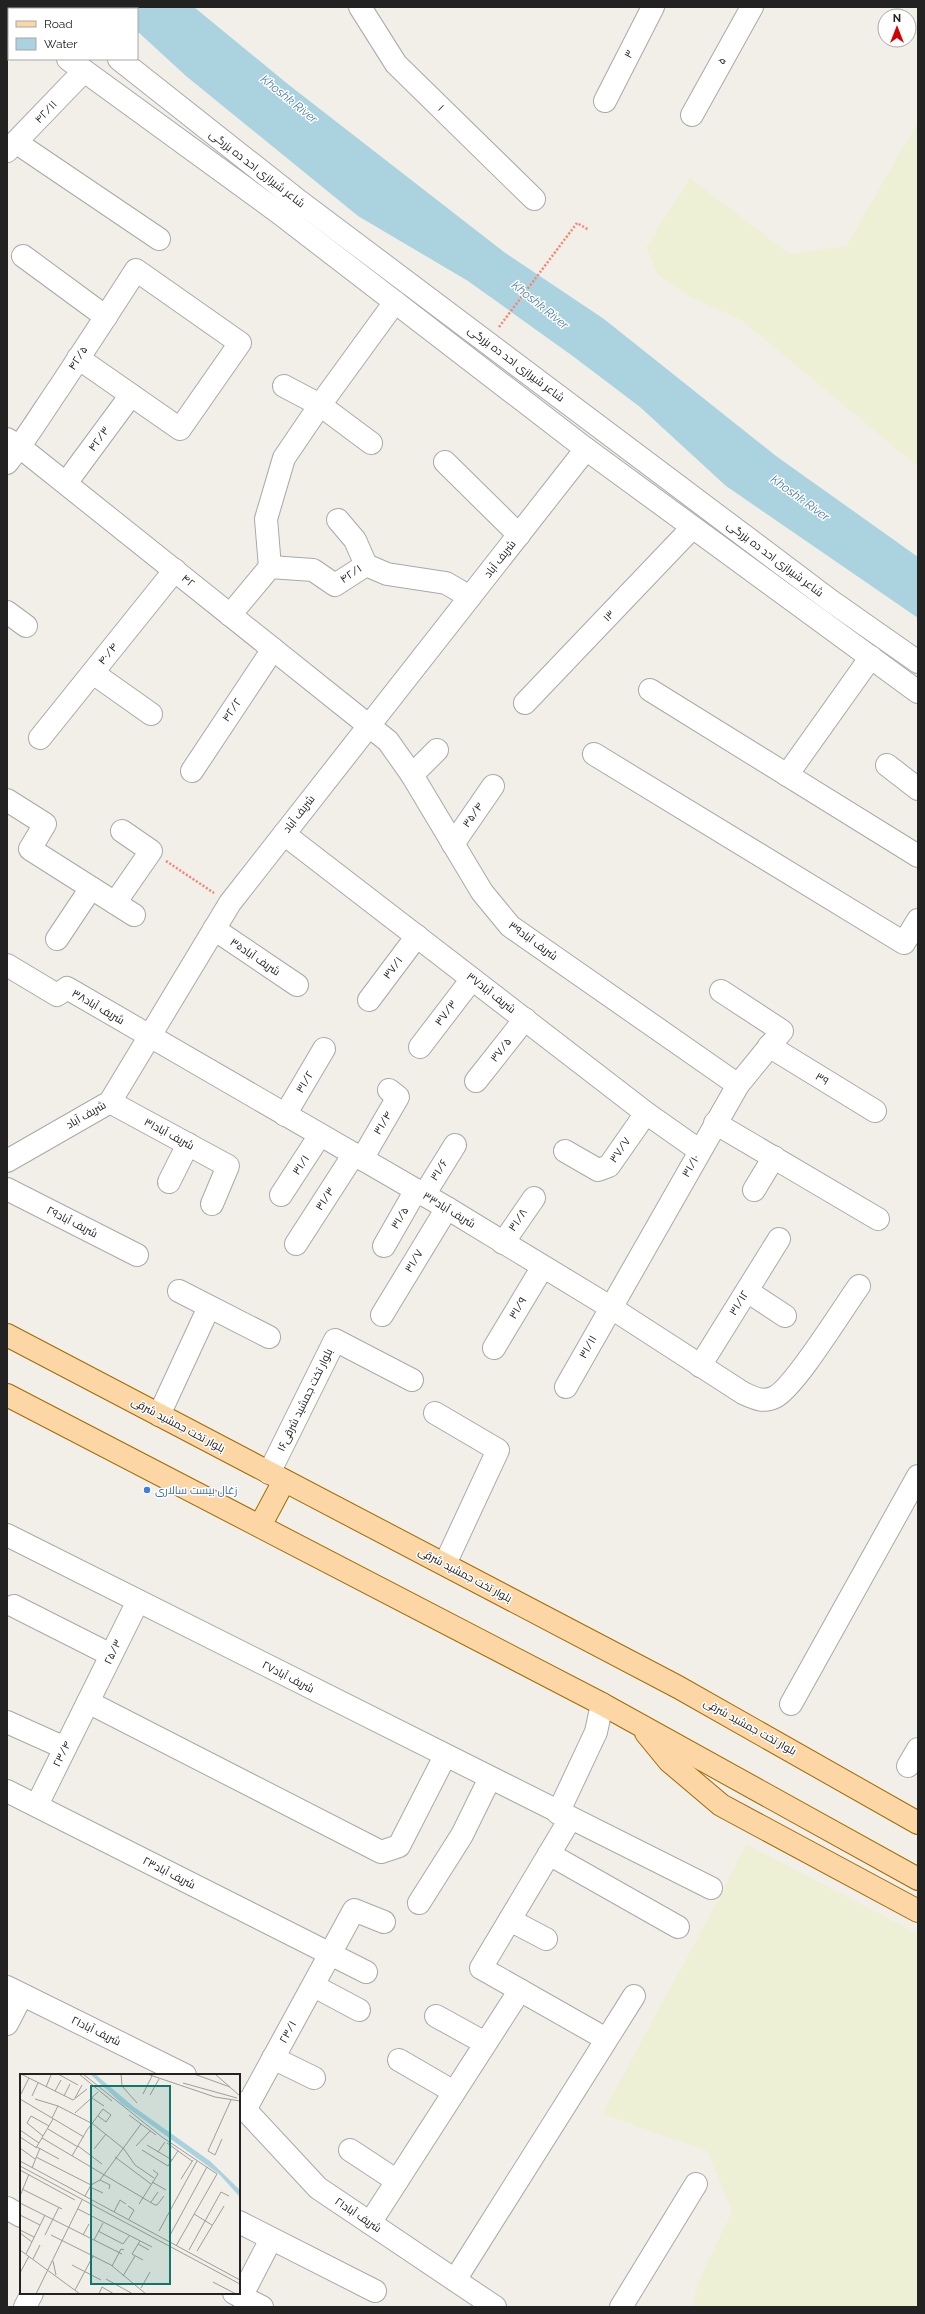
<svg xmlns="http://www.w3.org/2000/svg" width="925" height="2314" font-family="Raleway,Cairo,sans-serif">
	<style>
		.farmland { fill: #eef0d5 }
		.water { fill: #aad3df }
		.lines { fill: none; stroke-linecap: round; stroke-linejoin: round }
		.minor-casing { stroke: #a9a9a9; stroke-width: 24 }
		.major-casing { stroke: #a06b00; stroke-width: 24 }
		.path { stroke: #fa8072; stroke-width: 2.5; stroke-dasharray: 2 2; stroke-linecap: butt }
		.minor { stroke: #fff; stroke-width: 22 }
		.major { stroke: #fcd6a4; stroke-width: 22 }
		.shop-dot { fill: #3f7fe0; stroke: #fff; stroke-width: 1.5 }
		.labels { text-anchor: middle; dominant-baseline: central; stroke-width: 3; stroke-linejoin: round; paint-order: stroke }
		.street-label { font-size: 11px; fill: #222; stroke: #fff }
		.shop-label { font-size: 11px; fill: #366cbe; stroke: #fff; text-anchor: start }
		.water-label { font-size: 12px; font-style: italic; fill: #4a7aab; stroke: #fff }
		.inset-road { fill: none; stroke: #9f9d99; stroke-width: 1 }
		.view { fill: #0f766e; fill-opacity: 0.15; stroke: #0f766e; stroke-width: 2 }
		.inset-edge { fill: none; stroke: #222; stroke-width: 2 }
	</style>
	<rect width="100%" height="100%" fill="#f2efe9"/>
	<g class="farmland">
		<path d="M918,122V467L741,320L690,297L658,275L646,247L690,178L790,254L846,246Z"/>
		<path d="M746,1844L918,1934V2307H692L698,2282L732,2211L707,2151L602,2114L720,1896Z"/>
	</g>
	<path class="water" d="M111,7H194L289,85L504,252L604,319L776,456L918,557V618L726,486L640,407L574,357L468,281L358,216L186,76L137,31V9H113Z"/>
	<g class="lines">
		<defs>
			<g id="minor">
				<path d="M52,7L55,9"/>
				<path d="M360,7L396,64L534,199"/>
				<path d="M7,13L9,15"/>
				<path d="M68,59L278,212L586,449L918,692"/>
				<path d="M119,59L295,198L831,601L918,662"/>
				<path d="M605,101L653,7"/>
				<path d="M692,115L752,7"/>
				<path d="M17,143L159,239"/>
				<path d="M7,151L84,71"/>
				<path d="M23,256L106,317"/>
				<path d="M284,386L320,405L371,443"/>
				<path d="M7,439L20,447L388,741L412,775L482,892L510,926L738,1085"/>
				<path d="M445,462L519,535"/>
				<path d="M7,463C27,438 43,411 61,385C86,347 111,309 136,270L240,343L180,429L78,358"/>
				<path d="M66,483L131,395"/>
				<path d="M338,520L355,540L366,565"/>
				<path d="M270,567L266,519L284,458L320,405L395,302"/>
				<path d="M7,612L26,626"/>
				<path d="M230,615L270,567L313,570L335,585L366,565L387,574L446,583L470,597"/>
				<path d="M93,673L151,714"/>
				<path d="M650,690L918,856"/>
				<path d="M525,703L692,528"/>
				<path d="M40,738L175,570"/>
				<path d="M594,754L904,943L918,920"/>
				<path d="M887,765L918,789"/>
				<path d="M192,771L273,649"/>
				<path d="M412,775L437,750"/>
				<path d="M787,775L871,657"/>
				<path d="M7,800L45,824L30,849L134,915"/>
				<path d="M284,834L646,1113L700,1151"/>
				<path d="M453,844L493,786"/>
				<path d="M115,903L151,851L122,831"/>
				<path d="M214,929L297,985"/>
				<path d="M57,939L91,888"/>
				<path d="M7,965L57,995L67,988L447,1208L610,1307L743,1393C754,1398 763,1403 775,1397C795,1387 843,1308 859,1286"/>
				<path d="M369,1000L417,936"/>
				<path d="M769,1046L875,1111"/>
				<path d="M420,1047L472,979"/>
				<path d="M476,1081L525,1019"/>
				<path d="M110,1102L228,1166L212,1204"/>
				<path d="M285,1115L324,1049"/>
				<path d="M715,1123L878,1219"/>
				<path d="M565,1151L598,1170L609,1166L646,1113"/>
				<path d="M362,1159L398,1097L389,1090"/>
				<path d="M7,1161L110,1102L230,903L586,449"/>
				<path d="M169,1182L188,1144"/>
				<path d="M7,1189L137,1255"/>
				<path d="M754,1190L774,1157"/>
				<path d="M281,1195L320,1135"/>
				<path d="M424,1195L455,1145"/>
				<path d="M503,1243L534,1198"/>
				<path d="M296,1244L354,1154"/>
				<path d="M384,1246L416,1190"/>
				<path d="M179,1291L269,1337"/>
				<path d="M747,1291L785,1316"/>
				<path d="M382,1315L447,1208"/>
				<path d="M494,1348L542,1268"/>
				<path d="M700,1366L779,1239"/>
				<path d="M566,1387L738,1085L782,1031L721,991"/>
				<path d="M435,1413L498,1450L445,1564"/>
				<path d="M159,1415L209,1307"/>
				<path d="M269,1473L335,1340L412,1380"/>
				<path d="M7,1535L711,1888"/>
				<path d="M14,1606L111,1655"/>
				<path d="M88,1702L381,1852L399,1846L445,1756"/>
				<path d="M791,1704L918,1476"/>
				<path d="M7,1722L65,1748"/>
				<path d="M908,1766L918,1749"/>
				<path d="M7,1791L366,1972"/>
				<path d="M37,1805L138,1601"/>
				<path d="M558,1813L596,1732L602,1704"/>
				<path d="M570,1819L481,1968L606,2039"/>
				<path d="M549,1854L678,1927"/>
				<path d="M419,1903L462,1835L490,1778"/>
				<path d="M510,1920L546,1939"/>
				<path d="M314,1986L359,2010"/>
				<path d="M7,1987L185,2075"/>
				<path d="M436,2016L485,2043"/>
				<path d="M7,2024L22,1995"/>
				<path d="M273,2058L314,2078"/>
				<path d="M399,2060L454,2092"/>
				<path d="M239,2103L318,2188L495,2307"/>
				<path d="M245,2110L354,1910L384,1922"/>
				<path d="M350,2150L397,2181"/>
				<path d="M7,2208L21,2216"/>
				<path d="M239,2222L375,2291"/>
				<path d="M370,2223L520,1990"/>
				<path d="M455,2280L634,1996"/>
				<path d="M234,2293L262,2307"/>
				<path d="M241,2297L271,2239"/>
				<path d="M25,2307L32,2293"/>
				<path d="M621,2307L696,2184"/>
			</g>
			<g id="major">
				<path d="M7,1335L678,1687L918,1823"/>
				<path d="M7,1395L602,1704L918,1879"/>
				<path d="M260,1526L284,1481"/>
				<path d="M646,1733L669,1761L721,1805L918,1911"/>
			</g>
		</defs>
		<use href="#minor" class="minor-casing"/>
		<use href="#major" class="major-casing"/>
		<g class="path">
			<path d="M499,327L577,223L589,230"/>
			<path d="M166,861L214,893"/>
		</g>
		<use href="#minor" class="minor"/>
		<use href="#major" class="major"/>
	</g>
	<circle class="shop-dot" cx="147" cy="1490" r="4"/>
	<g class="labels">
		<g class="street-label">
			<text transform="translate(629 54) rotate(-63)">۳</text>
			<text transform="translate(722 61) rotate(-61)">۵</text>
			<text transform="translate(441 108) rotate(44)">۱</text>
			<text transform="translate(46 112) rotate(-47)">۴۲/۱۱</text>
			<text transform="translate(257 169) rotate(38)">شاعر شیرازی احد ده بزرگی</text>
			<text transform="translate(78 358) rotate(-57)">۴۲/۵</text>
			<text transform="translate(516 364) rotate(37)">شاعر شیرازی احد ده بزرگی</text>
			<text transform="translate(99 439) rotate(-54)">۴۲/۳</text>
			<text transform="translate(500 559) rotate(-52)">شریف آباد</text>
			<text transform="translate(775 559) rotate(37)">شاعر شیرازی احد ده بزرگی</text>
			<text transform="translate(351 574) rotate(-34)">۴۲/۱</text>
			<text transform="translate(188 581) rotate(39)">۴۲</text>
			<text transform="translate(609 616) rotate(-46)">۱۳</text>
			<text transform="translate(108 654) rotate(-51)">۴۰/۴</text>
			<text transform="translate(232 710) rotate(-56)">۴۲/۲</text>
			<text transform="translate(299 814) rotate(-52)">شریف آباد</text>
			<text transform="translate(473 815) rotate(-55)">۳۵/۴</text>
			<text transform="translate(533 941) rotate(36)">شریف آباد۳۹</text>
			<text transform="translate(255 957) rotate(34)">شریف آباد۳۵</text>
			<text transform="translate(393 968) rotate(-53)">۳۷/۱</text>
			<text transform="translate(491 993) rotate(38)">شریف آباد۳۷</text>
			<text transform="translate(98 1007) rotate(30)">شریف آباد۳۸</text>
			<text transform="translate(446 1013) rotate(-53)">۳۷/۳</text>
			<text transform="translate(501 1050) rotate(-52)">۳۷/۵</text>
			<text transform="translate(822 1079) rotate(31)">۳۹</text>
			<text transform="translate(305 1082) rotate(-59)">۳۱/۲</text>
			<text transform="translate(86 1115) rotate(-30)">شریف آباد</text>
			<text transform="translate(383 1123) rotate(-59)">۳۱/۴</text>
			<text transform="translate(169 1134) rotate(28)">شریف آباد۳۱</text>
			<text transform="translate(620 1150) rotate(-55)">۳۷/۷</text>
			<text transform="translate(301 1165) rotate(-57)">۳۱/۱</text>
			<text transform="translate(691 1166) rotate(-60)">۳۱/۱۰</text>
			<text transform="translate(439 1170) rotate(-58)">۳۱/۶</text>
			<text transform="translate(325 1199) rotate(-57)">۳۱/۳</text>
			<text transform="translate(449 1210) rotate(31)">شریف آباد۳۳</text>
			<text transform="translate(400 1218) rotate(-59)">۳۱/۵</text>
			<text transform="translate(518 1220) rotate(-56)">۳۱/۸</text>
			<text transform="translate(72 1222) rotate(27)">شریف آباد۲۹</text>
			<text transform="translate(414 1261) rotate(-59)">۳۱/۷</text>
			<text transform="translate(739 1303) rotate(-58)">۳۱/۱۲</text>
			<text transform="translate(518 1308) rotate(-59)">۳۱/۹</text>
			<text transform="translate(588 1347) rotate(-61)">۳۱/۱۱</text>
			<text transform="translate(305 1400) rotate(-64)">بلوار تخت جمشید شرقی۱۶</text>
			<text transform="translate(178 1425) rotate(28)">بلوار تخت جمشید شرقی</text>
			<text transform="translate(465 1575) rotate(28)">بلوار تخت جمشید شرقی</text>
			<text transform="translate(113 1652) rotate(-64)">۲۵/۳</text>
			<text transform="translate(288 1677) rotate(27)">شریف آباد۲۷</text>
			<text transform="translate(750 1727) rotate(29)">بلوار تخت جمشید شرقی</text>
			<text transform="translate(62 1754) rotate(-64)">۲۳/۴</text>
			<text transform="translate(169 1873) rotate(27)">شریف آباد۲۳</text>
			<text transform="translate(96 2031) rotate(26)">شریف آباد۲۱</text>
			<text transform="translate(288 2032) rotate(-61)">۲۳/۱</text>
			<text transform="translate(358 2215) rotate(34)">شریف آباد۲۱</text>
		</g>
		<g class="shop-label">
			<text x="155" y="1490">زغال بیست سالاری</text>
		</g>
		<g class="water-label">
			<text transform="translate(289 99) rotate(39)">Khoshk River</text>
			<text transform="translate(540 305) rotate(39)">Khoshk River</text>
			<text transform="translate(800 498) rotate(36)">Khoshk River</text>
		</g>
	</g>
	<g transform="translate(20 2074)">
		<rect width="220" height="220" fill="#f2efe9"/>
		<path d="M70,0H75L114,33L190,87L220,116V123L199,100L102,30Z" fill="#aad3df"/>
		<path class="inset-road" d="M1,0L53,26L67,15M38,0L58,11M59,0L92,27M63,0L142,63L197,100L156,172M101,0L102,12L117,29M127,0L195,23L220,27M174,0L210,13M195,0L220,22M163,9L217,24M26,13L31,1M35,17L41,6M1,20L9,4M123,20L132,2M130,21L139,5M12,22L18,9M44,22L50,10M55,24L62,11M72,24L84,32M0,25L64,63M15,25L38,32L73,50L104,75L115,91L134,104M55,39L78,18M109,41L136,61M32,44L38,32M28,55L58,73M0,56L19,69M23,62L7,49L11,42L29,52M0,63L17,74M22,64L135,131H137L144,122M202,65L195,81L188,77L211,26M147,69L172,87M127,71L152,86M58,72L82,90M116,72L130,57M17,73L39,85M0,74L15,85M16,74L33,45M74,75L86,60M122,76L148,92L158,77M138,78L145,68M52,82L67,56L83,35L91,41L86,48L78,42M16,83L71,111M95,83L131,110M0,87L220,206M0,92L220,210M12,94L20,74M0,96L55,126M161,105L173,86M80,106L90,111L89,115M132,108L146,116M70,113L83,119M2,115L42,135M0,122L9,100M65,122L71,111L80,106L121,50M131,128L138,118M0,129L102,180M119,130L138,100L133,96M108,132L114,136L109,145M58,135L132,173M94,138L100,126L106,130M174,140L192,151M0,141L20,151M185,147L201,118L209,122M0,156L14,163M78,157L103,170L109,162M139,157L177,87M0,159L12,168M25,161L39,133M31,161L91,191L126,220M63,161L69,150M149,163L187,93M74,166L83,149M120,167L112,180L123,186M118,170L129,176M0,176L60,220M169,176L185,147M177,177L204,132M6,180L25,141M13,185L20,171M33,187L36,201M52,191L81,206M92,192L101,175L104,176M0,199L9,182M103,202L115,182M86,205L113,220M193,208L216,220M121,214L130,198M55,216L73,182M16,220L62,126M79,220L82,213L94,220"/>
		<path class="view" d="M71,12H150V210H71Z"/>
		<rect width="220" height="220" class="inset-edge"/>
	</g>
	<rect width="925" height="2314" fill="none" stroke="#222222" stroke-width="16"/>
	<rect x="8" y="8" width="130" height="52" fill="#ffffff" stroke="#a7a7a7"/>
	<rect x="16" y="21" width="20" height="6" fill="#fcd6a4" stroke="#a7a7a7"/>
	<text x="44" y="28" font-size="12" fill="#222222">Road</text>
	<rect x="16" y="38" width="20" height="12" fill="#aad3df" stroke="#a7a7a7"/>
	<text x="44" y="48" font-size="12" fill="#222222">Water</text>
	<g transform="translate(897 28)"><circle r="19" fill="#ffffff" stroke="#a7a7a7"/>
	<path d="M0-3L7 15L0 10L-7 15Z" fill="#d40000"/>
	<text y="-6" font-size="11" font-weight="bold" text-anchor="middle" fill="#222222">N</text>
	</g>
</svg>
